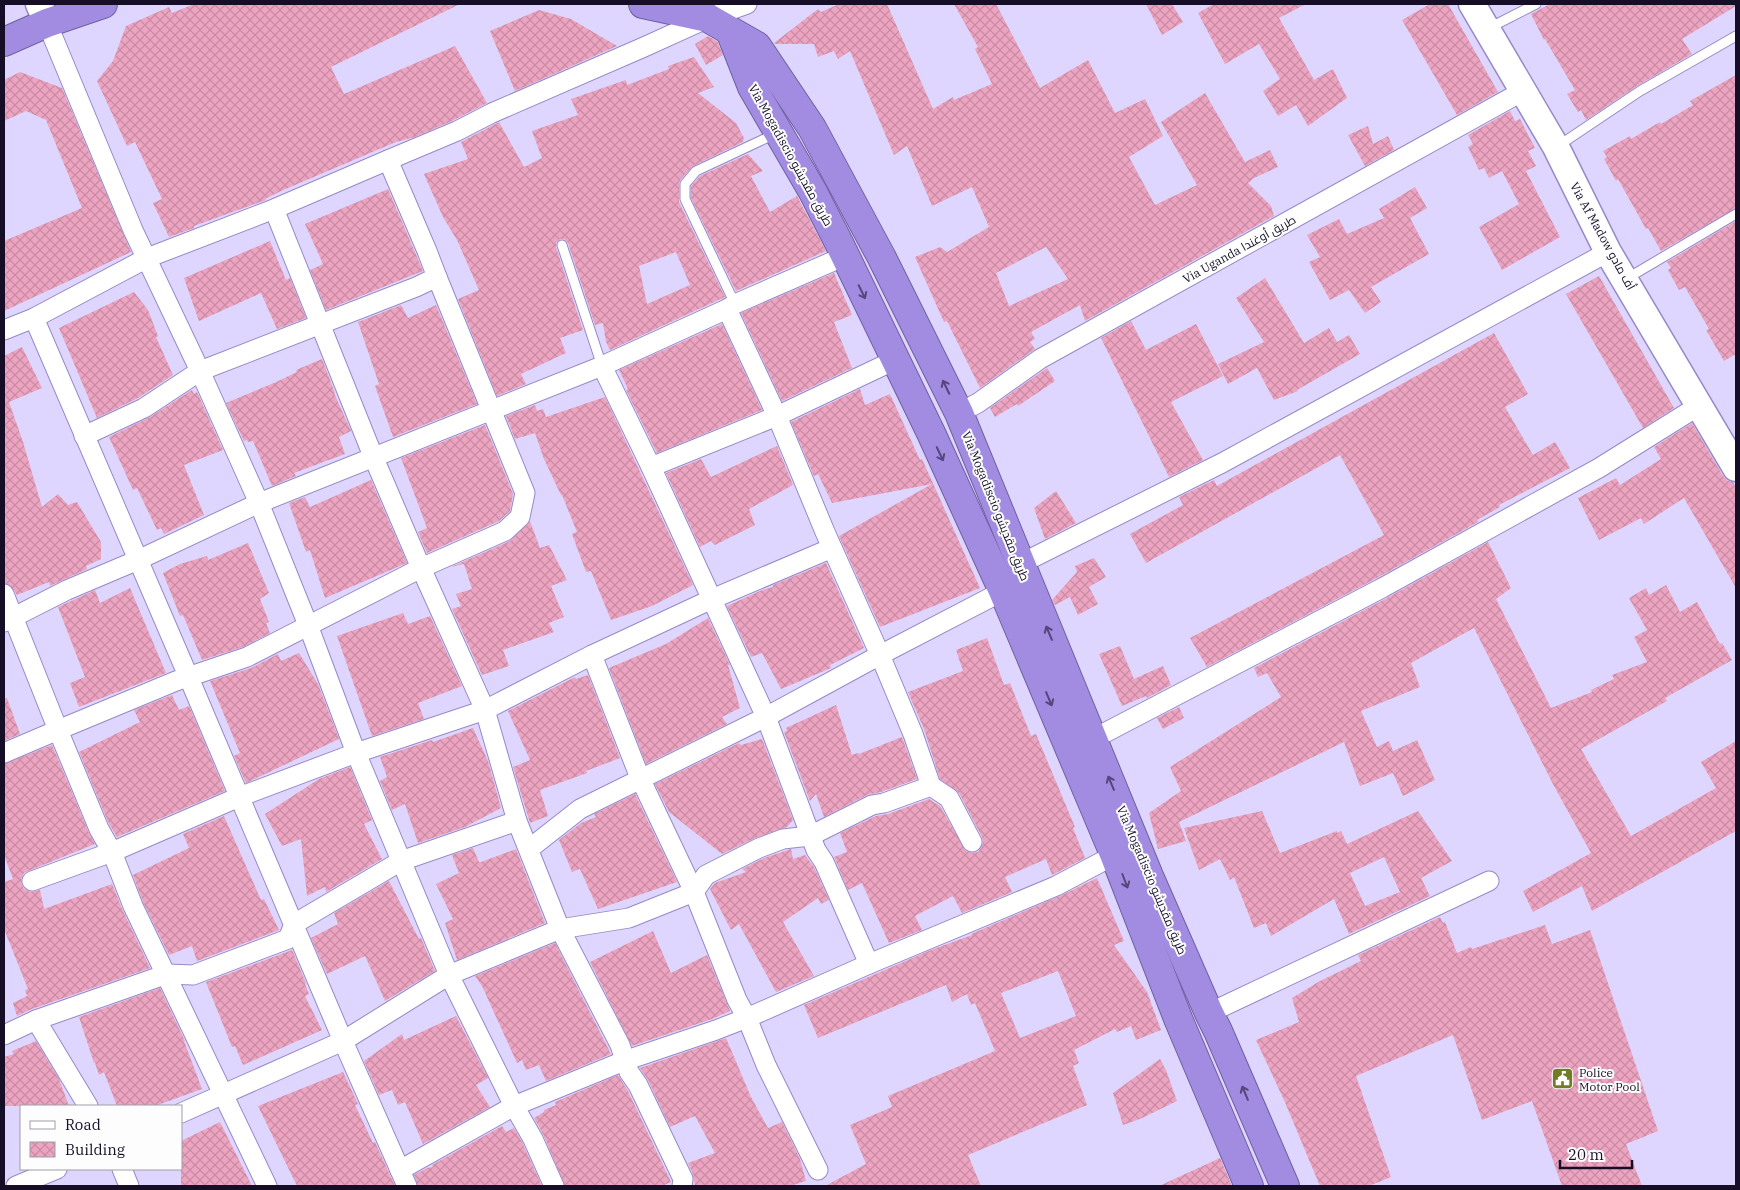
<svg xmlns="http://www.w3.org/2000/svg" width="1740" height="1190" font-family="'IBM Plex Serif',Cairo,serif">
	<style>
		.building { fill: url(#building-cross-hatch); fill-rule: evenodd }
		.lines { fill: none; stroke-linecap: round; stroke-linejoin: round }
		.lane-casing { stroke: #9789c8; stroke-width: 11 }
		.street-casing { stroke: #9789c8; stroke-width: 21 }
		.secondary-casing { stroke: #9789c8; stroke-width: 29 }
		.highway-casing { stroke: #7060a0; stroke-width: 30 }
		.lane { stroke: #fff; stroke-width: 9 }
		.street { stroke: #fff; stroke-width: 19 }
		.secondary { stroke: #fff; stroke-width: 26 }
		.highway { stroke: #a18ce2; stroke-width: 28 }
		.oneway { stroke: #54477b }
		.labels { text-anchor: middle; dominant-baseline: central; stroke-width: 4; stroke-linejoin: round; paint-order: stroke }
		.street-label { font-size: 12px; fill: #150e26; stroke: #fdfdfd }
		.poi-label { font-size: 12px; fill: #150e26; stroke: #fdfdfd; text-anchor: start }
	</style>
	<defs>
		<pattern id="building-cross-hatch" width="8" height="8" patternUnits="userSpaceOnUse" patternTransform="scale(1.25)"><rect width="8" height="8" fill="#eca4c0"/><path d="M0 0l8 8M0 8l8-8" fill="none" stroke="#ca8ca5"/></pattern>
	</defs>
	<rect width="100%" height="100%" fill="#ded6fe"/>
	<g class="building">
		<path d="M194,4H460L331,67L344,94L455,46L487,103L452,121L415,137L396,142L281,191L265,199L266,200L194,226V228L169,237L153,203L162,199L135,142L127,146L97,81L113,61L126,26L169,7L172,13Z"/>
		<path d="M839,4H887L933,109L953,97L954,100L992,84L975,49L978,47L954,4H996L1040,88L1088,60L1115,113L1145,99L1163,136L1129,157L1155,205L1197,185L1161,122L1205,93L1245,162L1270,150L1278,167L1254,178L1248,183L1271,206L1274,216L1085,321L1080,305L1031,332L1035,339L1030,342L1035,349L980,388L947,321L944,322L915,257L940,247L947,252L989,227L972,187L932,206L907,146L894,155L850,51L838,59L834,51L818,57L814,44H775L774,43L818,9L821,12ZM1046,247L1068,279L1009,306L996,273Z"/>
		<path d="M1146,4H1172L1183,22L1162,35Z"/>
		<path d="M1214,4H1306L1279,18L1314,80L1333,69L1347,98L1308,126L1296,105L1278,116L1263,91L1280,79L1259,44L1225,64L1198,13Z"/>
		<path d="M1430,4H1448L1498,92L1457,115L1402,20Z"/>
		<path d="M1550,4H1736V6L1682,39L1692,54L1637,86L1586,120L1581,110L1578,112L1567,94L1575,90L1545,39L1544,40L1531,14Z"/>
		<path d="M539,10L571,19L617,46L515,91L490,31Z"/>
		<path d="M708,36L717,41L723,55L706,65L695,44Z"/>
		<path d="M694,57L714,87L698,93L736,123L744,138L743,142L693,166L680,180L679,184V202L725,297L610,350L606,342L603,323L595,325L568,243L564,239H560L556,243V247L583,330L560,338L566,353L521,374L526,384L497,396L458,299L479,290L457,240L443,217L424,174L468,159L461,142L499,122L524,167L542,158L532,131L578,115L571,99L626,80L627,85L669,69L668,66ZM676,252L690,285L647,304L639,266Z"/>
		<path d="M20,72L62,88L131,252L4,311V241L82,208L46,120L26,111L4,121V80Z"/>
		<path d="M1736,75V208L1661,251L1648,228L1646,229L1618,179L1616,181L1604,159L1607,157L1603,151L1630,136L1631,139L1660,122L1661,124L1693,105L1690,101Z"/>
		<path d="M1510,111L1515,121L1520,119L1535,148L1528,151L1536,166L1526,171L1560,237L1502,270L1479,227L1519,204L1502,171L1489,178L1484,168L1479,170L1468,147L1473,144L1468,135Z"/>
		<path d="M1368,126L1373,144L1388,136L1394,150L1365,166L1348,135Z"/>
		<path d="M748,154L763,171L751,176L770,212L797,196L826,251L736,291L691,198V186L700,176Z"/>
		<path d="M1415,187L1427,208L1410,218L1429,254L1371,287L1381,302L1365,313L1349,290L1330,300L1309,262L1320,257L1307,235L1339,219L1347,234L1384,218L1379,209Z"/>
		<path d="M388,189L423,271L326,310L310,270L323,264L305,224Z"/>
		<path d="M1736,221V354L1724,361L1706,330L1709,329L1685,287L1679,290L1668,270L1671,268L1667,262Z"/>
		<path d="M270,241L286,280L290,278L306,318L277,329L261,293L199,321L184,278Z"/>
		<path d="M834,273L852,315L834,322L852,368L782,401L741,313Z"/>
		<path d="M1599,276L1674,408L1643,428L1566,294Z"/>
		<path d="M1265,278L1304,343L1329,328L1337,342L1349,335L1360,354L1297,390L1298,391L1274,400L1257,368L1228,384L1218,364L1264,342L1236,298Z"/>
		<path d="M134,292L148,310L158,336L156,337L173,375L138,398L97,418L59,328Z"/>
		<path d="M401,305L408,318L436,305L477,404L393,437L375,386L379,384L358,322Z"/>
		<path d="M1131,321L1146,350L1196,324L1223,376L1171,402L1203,460L1169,477L1101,338Z"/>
		<path d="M722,324L762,410L657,453L626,390L628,389L619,370Z"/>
		<path d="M1494,333L1528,394L1505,407L1533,455L1555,442L1570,468L1499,505L1500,507L1477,520L1478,522L1377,578L1207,667L1190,638L1384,535L1340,455L1146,563L1130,534L1183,505L1179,497L1214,480L1217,486Z"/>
		<path d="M22,347L42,388L9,402L23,442L42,507L58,494L68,505L77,502L101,542V559L86,566L87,569L50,586L49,582L17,595L11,586L4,583V356Z"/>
		<path d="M322,359L335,393H334L351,431L339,437L345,454L294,473L296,476L272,486L253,441L248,442L247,440L244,441L226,403L274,383L297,372L296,370Z"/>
		<path d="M1047,368L1055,381L1018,406L1017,404L995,417L990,408Z"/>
		<path d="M860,389L865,405L890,394L920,460L922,459L980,588L880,627L839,536L932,484L832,503L818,474L814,476L791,422Z"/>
		<path d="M192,390L194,394L197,392L223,450L184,465L204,515L164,534L161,528L157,530L137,488L133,490L109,437L150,417Z"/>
		<path d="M605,397L693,585L652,606L611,620L591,571L586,572L572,534L577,532L562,495H561L544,459L535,433L515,439L506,416L535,405L537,411L543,409L546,417Z"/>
		<path d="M1692,423L1723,476L1728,481L1733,482L1736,488V588L1684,498L1644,524L1641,518L1599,540L1578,498L1616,478L1620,485L1661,459L1654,447Z"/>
		<path d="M485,425L513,494L510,511L499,521L427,553L418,532L427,528L401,458Z"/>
		<path d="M777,446L793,485L749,509L755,525L715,545L711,541L700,547L666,473L701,459L711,477Z"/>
		<path d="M371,480L407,563L325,598L310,550L306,552L289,503L305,497L310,507Z"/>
		<path d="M1056,491L1076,523L1045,539L1034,508Z"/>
		<path d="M530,521L540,548L549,545L567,580L551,586L564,617L549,623L554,632L503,650L509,666L482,675L452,609L461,606L456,594L472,589L464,564L451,567L510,541Z"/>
		<path d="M1488,542L1511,588L1496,599L1551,708L1592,692L1591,690L1614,679L1612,675L1647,662L1634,637L1647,630L1629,598L1646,588L1649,595L1666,585L1680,612L1697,602L1720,644L1722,643L1732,660L1665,698L1667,701L1581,749L1631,836L1716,788L1701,762L1736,741V831L1592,911L1582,886L1533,912L1523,891L1591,853L1554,786L1474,628L1411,663L1420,687L1361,711L1377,747L1389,741L1393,751L1417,740L1435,780L1403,796L1393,773L1360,786L1344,742L1179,822L1186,841L1158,849L1149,813L1181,791L1170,767L1281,697L1267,673L1258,677L1254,668L1387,598Z"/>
		<path d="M248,543L269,593L260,599L269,622L266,623L270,633L243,647L202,660L183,615L180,616L163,573L180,564L207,556L208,560Z"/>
		<path d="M1094,558L1106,577L1089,587L1098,604L1078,615L1070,597L1055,605L1052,600L1077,572L1075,566Z"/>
		<path d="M826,563L864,648L830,665L831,668L781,689L762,653L751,657L727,606L762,590L773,587V585Z"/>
		<path d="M130,588L166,673L79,707L70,683L85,677L58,607L95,590L100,603Z"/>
		<path d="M403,613L408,624L430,616L462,686L418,703L424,719L372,736L337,636Z"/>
		<path d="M708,618L730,665H728L740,708L722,717L727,724L646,764L609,668L666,644Z"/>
		<path d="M987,638L1004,685L1010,683L1031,736L1036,734L1075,827L1073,828L1085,858L1052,875L1046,859L1005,877L1012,892L962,913L953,896L915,916L922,930L889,943L862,883L848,890L834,857L847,852L840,833L876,816L888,814L929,799L940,806L966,851L972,853L978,852L981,848L983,843L982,837L959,793L940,779L924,729L908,692L963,671L956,650Z"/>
		<path d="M1120,646L1134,679L1163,666L1171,685L1147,698L1146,696L1122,706L1099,654Z"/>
		<path d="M299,653L318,684L339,739L246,783L234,756L240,753L210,681L251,668L278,654L281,661Z"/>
		<path d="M588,675L620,758L586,771L587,773L540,790L548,816L530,823L513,767L530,760L508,711L575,677L576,679Z"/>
		<path d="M172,695L179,710L189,706L225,791L117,837L109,824L79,752L140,722L134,710Z"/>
		<path d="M4,698H7L20,734L4,741Z"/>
		<path d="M836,705L852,755L858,753L859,754L902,737L917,779L881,792L867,795L824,817L816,794L810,801L784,732L787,731L786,728Z"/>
		<path d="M1179,707L1184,718L1163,729L1157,718Z"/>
		<path d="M473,728L488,761L501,808L465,827L418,843L405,804L392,810L380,781L387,777L380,757L432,740L433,742Z"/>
		<path d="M762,739L793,820L787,827L755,838L722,854L669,812L655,784L739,743L741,745Z"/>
		<path d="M52,745L89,833L95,844L28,871L24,873L21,879L22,885L24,889L30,892L40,890L44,909L112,884L123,911L150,968L32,1009L17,1016L13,1003L27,996L25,990L28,989L4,929V882L13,879L4,855V764Z"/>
		<path d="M350,767L372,820L364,824L382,859L326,892L325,887L307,896L301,839L282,846L265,814L319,779Z"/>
		<path d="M635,794L677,882L598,909L580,869L572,872L559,840L581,823L596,817L594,814Z"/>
		<path d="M1262,811L1280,853L1337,831V833L1341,831L1347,844L1418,811L1452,861L1421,878L1430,896L1349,934L1334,899L1271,936L1266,923L1254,928L1234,877L1230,880L1220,859L1199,870L1184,828ZM1384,857L1400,892L1365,906L1350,873Z"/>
		<path d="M224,816L261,900L264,899L279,930L197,961L192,946L169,955L143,902L133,875L189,848L183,834Z"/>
		<path d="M473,848L479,862H481L516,849L545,923L457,960L445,923L453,919L436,884L459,873L452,855Z"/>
		<path d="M791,849L793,859L805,855L814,867L829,900L821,904L818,898L783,922L814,976L776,992L739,924L731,930L710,889L715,883L746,872L742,869L764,858Z"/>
		<path d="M1097,878L1124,941L1114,945L1147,992L1161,1030L1136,1040L1131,1026L1117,1032L1115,1029L1074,1050L1079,1063L1073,1066L1087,1105L968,1155L981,1186H825L866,1164L850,1125L892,1107L888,1096L995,1051L975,1003L971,1005L967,994L952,1002L946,985L818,1038L804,1005L931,950L972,935L971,934L1060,896ZM1058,971L1076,1016L1020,1038L1001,993Z"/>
		<path d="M389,881L419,939L421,938L435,971L385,1001L365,956L327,974L311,938L338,924L334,913Z"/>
		<path d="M1440,917L1443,923L1445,922L1457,953L1471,947L1472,949L1545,925L1552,944L1590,930L1658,1131L1626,1144L1642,1186H1562L1532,1101L1482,1120L1453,1035L1356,1076L1391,1177L1369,1186H1320L1284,1100L1256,1040L1299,1022L1292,998L1320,981L1361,961L1358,955Z"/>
		<path d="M653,931L671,973L707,955L730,1011L712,1019L632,1046L590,962Z"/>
		<path d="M555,943L611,1054L546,1081L539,1065L526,1070L522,1060L517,1063L482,986L475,976Z"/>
		<path d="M292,950L306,983L305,984L309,994L305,996L322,1030L243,1065L235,1046L232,1047L206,982Z"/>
		<path d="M160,988L185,1041H184L202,1089L155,1106H117L104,1072L99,1075L95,1063H94L79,1017Z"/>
		<path d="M456,1016L488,1078L476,1085L490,1107L423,1144L405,1102L398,1105L392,1090L379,1095L364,1061L402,1034L404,1040Z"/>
		<path d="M726,1038L751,1097L768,1128L782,1122L800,1159L806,1181L790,1186H695L693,1174L688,1163L715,1153L695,1116L670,1127L648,1080L640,1068Z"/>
		<path d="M36,1041L59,1079L69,1106H4V1057L14,1054L12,1051Z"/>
		<path d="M1160,1059L1166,1070L1177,1101L1140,1119L1123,1125L1113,1093Z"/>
		<path d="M343,1072L358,1104L355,1105L373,1143L375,1142L395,1186H297L258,1106Z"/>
		<path d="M618,1075L628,1091L671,1182L662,1186H565L543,1134L534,1118L544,1112V1110L556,1105L555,1102Z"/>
		<path d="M220,1122L252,1186H181V1141Z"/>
		<path d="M502,1126L506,1132L514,1128L523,1144L542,1186H418L414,1175L427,1168L433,1167L432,1165Z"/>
		<path d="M1220,1158L1232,1186H1159Z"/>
	</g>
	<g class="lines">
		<defs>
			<g id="lane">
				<path d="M1489,28L1536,4"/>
				<path d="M1558,146L1640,91L1736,36"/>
				<path d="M562,245L602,366"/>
				<path d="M1626,279L1736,214"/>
				<path d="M735,304L685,199V184L696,171L777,133"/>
			</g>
			<g id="street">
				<path d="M47,23L133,230L200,371L259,503L308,625L356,753L449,975L514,1106L533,1139L554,1186"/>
				<path d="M274,209L373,456L421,568L485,710L517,821L560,929L620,1045L629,1072L638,1085L683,1179L682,1186"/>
				<path d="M727,309L777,416L825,532L880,655L913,734L931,786L949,798L972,842"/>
				<path d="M34,318L189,678L343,1041L407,1186"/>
				<path d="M4,330L34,318L147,258L274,209L388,160L457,131L492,113L644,47L708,18L747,4"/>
				<path d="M602,366L651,467L766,717L816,850L824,862L869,964"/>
				<path d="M959,413L978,403L1040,359L1523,91"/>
				<path d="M84,436L144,408L200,371L416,287L437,277L427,251L388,160"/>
				<path d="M651,467L777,416L895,360"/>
				<path d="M1020,564L1222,463L1608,252"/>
				<path d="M4,594L58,730L4,753"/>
				<path d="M4,622L67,590L138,560L259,503L602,366L727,309L735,304L845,256"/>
				<path d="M592,655L640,778L694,892L737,1000L747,1018L766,1065L818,1170"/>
				<path d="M1093,739L1382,588L1599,468L1700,405"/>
				<path d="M529,849L580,809L766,717L880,655L1003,591"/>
				<path d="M32,881L112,852L239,797L356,753L485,710L592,655L712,599L832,548"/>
				<path d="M1209,1013L1489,881"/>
				<path d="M36,1020L167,974L193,975L288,939L294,924L401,861L517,821"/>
				<path d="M4,1035L36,1020L88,1106"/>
				<path d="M181,1113L343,1041L449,975L560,929L629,918L694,892L706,875L759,848L783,839L810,836L872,805L884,803L931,786"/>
				<path d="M122,1169L129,1186"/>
				<path d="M400,1170L514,1106L624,1061L716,1030L747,1018L869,964L1056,886L1124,850"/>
				<path d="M16,1186L57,1169"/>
				<path d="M267,1186L133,906L112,852L99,829L58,730L176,681L247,657L421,568L505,531L520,517L525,493L437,277"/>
			</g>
			<g id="secondary">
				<path d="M39,4L47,23"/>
				<path d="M1472,4L1556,147L1608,252L1736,468"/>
			</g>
			<g id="highway">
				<path d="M643,4L708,18L757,46L812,128L882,258L959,413L1149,876L1209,1013L1218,1031L1285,1186"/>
				<path d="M730,31L752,87L813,192L839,243L931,433L1003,591L1114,854L1179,1021L1249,1186"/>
				<path d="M4,42L47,23L103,4"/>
			</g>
		</defs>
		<use href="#lane" class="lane-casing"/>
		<use href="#street" class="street-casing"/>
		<use href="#secondary" class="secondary-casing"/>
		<use href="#highway" class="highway-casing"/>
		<use href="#lane" class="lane"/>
		<use href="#street" class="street"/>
		<use href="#secondary" class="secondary"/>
		<use href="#highway" class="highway"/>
	</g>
	<defs><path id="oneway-shaft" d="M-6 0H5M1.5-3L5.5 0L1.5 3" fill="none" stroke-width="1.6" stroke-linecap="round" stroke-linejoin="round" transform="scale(1.25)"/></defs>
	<g class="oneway">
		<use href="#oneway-shaft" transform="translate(862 292) rotate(64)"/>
		<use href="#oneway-shaft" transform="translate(946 387) rotate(-116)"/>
		<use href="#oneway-shaft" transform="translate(940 454) rotate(65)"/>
		<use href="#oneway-shaft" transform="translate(1049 633) rotate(-113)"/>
		<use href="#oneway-shaft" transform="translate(1049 699) rotate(67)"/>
		<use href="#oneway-shaft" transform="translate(1111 783) rotate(-113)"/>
		<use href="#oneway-shaft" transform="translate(1125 881) rotate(69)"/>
		<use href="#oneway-shaft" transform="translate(1245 1093) rotate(-113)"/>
	</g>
	<defs>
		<symbol id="civic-square" viewBox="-11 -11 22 22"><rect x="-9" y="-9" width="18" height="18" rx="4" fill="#747b26" stroke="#fdfdfd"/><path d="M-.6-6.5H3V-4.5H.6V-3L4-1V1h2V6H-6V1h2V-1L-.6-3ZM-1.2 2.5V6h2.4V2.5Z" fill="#fff"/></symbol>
	</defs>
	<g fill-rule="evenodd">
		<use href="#civic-square" x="1550" y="1066" width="25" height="25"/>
	</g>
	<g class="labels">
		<g class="street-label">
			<text transform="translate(791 155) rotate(61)">Via Mogadiscio طريق مقديشو</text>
			<text transform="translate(1603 236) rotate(61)">Via Af Madow أف مادو</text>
			<text transform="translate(1239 249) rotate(-29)">Via Uganda طريق أوغندا</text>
			<text transform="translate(996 506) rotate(68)">Via Mogadiscio طريق مقديشو</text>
			<text transform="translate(1152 880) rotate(67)">Via Mogadiscio طريق مقديشو</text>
		</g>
		<g class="poi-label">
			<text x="1579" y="1072">Police<tspan x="1579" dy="14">Motor Pool</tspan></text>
		</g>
	</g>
	<rect width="1740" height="1190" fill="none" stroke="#150e26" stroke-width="10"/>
	<rect x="20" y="1105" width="162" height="65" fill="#fdfdfd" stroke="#a09da7"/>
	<rect x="30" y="1121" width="25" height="8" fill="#ffffff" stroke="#a09da7"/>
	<text x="65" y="1130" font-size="15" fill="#150e26">Road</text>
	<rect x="30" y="1142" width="25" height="15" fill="url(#building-cross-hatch)" stroke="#a09da7"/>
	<text x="65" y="1155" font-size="15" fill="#150e26">Building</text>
	<path d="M1560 1160v8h72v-8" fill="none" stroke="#150e26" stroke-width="2.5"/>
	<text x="1568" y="1160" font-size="15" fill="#150e26" stroke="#fdfdfd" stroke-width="4" paint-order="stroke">20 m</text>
</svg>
